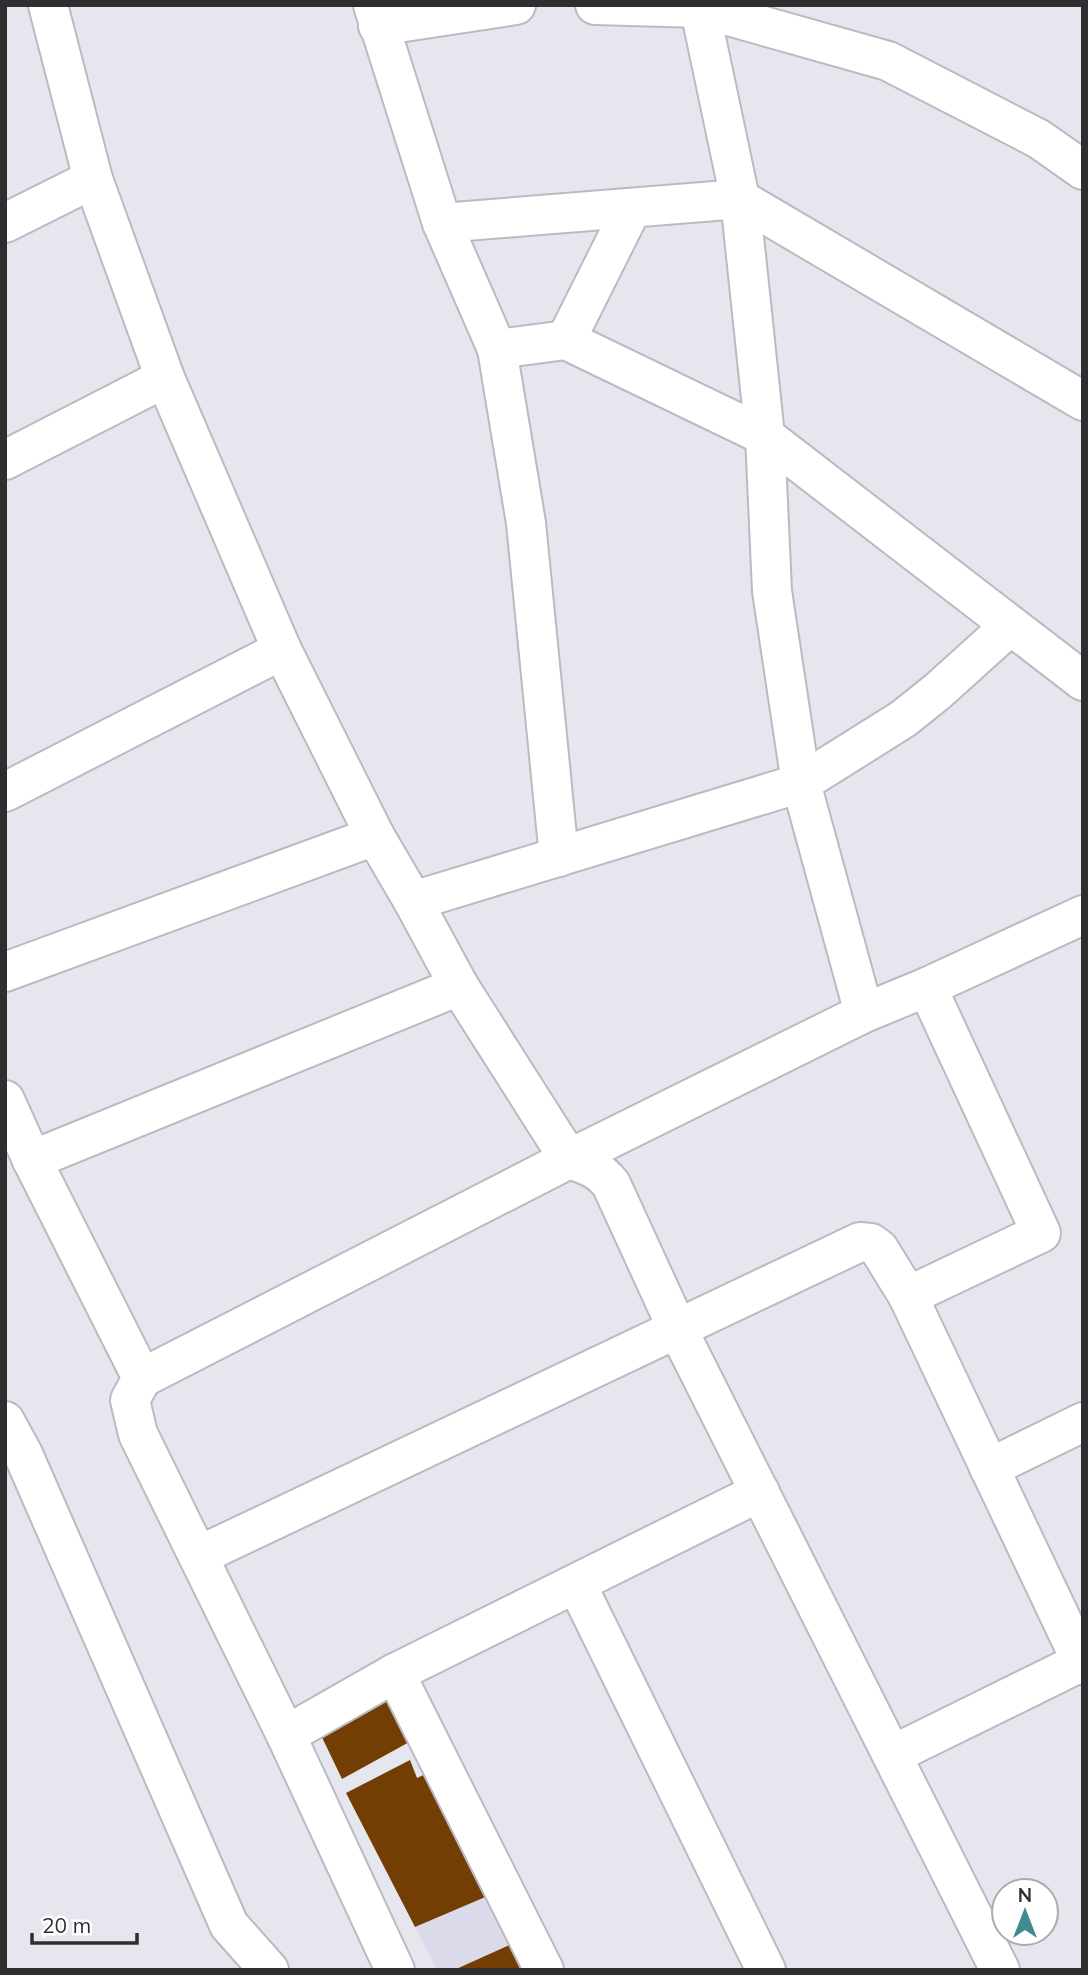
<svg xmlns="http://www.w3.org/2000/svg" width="1088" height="1975" font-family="Mulish,sans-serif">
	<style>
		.built { fill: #dbdaea }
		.building { fill: #733e04 }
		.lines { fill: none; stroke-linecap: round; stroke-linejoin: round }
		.minor-casing { stroke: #babac2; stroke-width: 42 }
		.minor { stroke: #fff; stroke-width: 38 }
	</style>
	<rect width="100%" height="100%" fill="#e6e6ef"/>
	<path class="built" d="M490,1895L518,1941L454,1970H437L415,1927Z"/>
	<g class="building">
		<path d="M392,1694L413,1740L342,1779L318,1729Z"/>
		<path d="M410,1760L417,1778L432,1771L490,1895L415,1927L346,1793Z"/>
		<path d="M518,1941L531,1970H454Z"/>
	</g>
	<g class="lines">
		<defs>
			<g id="minor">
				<path d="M48,5L93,179L165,378L282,650L375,836L413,901L459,986L569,1159C587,1165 599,1169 611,1184L677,1328L1000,1970"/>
				<path d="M373,5L442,223L497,349"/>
				<path d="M595,5L700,8L888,61L1039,139L1083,170"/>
				<path d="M699,5L740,199L765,436L772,591L801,783L864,1013"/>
				<path d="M378,26L516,5"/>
				<path d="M5,223L93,179"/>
				<path d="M442,223L740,199L1083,401"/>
				<path d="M566,340L632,208"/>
				<path d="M5,460L165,378"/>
				<path d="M5,792L282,650"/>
				<path d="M559,857L526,523L497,349L566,340L765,436L1083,681"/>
				<path d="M413,901L801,783L903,719L938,691L1010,626"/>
				<path d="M5,972L375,836"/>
				<path d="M5,1100L32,1160L142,1378L130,1400L138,1434L286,1735L395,1970"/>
				<path d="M32,1160L459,986"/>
				<path d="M908,1296L1041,1233L927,987"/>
				<path d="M142,1378L569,1159L864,1013L927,987L1083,915"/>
				<path d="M5,1421L23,1454L229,1925L269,1970"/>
				<path d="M989,1468L1083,1422"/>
				<path d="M198,1556L860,1242L871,1243L879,1249L908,1296L1083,1665"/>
				<path d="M577,1585L766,1970"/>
				<path d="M395,1673L544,1970"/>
				<path d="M286,1735L395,1673L760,1492"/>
				<path d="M892,1755L1083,1661"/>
			</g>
		</defs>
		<use href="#minor" class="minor-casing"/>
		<use href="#minor" class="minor"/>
	</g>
	<rect width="1088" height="1975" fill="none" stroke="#2e2e31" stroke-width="14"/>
	<g transform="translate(1025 1912)"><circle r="33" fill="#ffffff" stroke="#ababad" stroke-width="2"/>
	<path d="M0-5L12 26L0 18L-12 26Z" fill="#428990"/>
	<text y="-10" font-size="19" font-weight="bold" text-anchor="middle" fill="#2e2e31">N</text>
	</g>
	<path d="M32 1933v10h105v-10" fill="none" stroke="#2e2e31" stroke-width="3.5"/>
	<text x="42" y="1933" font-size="21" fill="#2e2e31" stroke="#ffffff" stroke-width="5" paint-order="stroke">20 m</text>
</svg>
